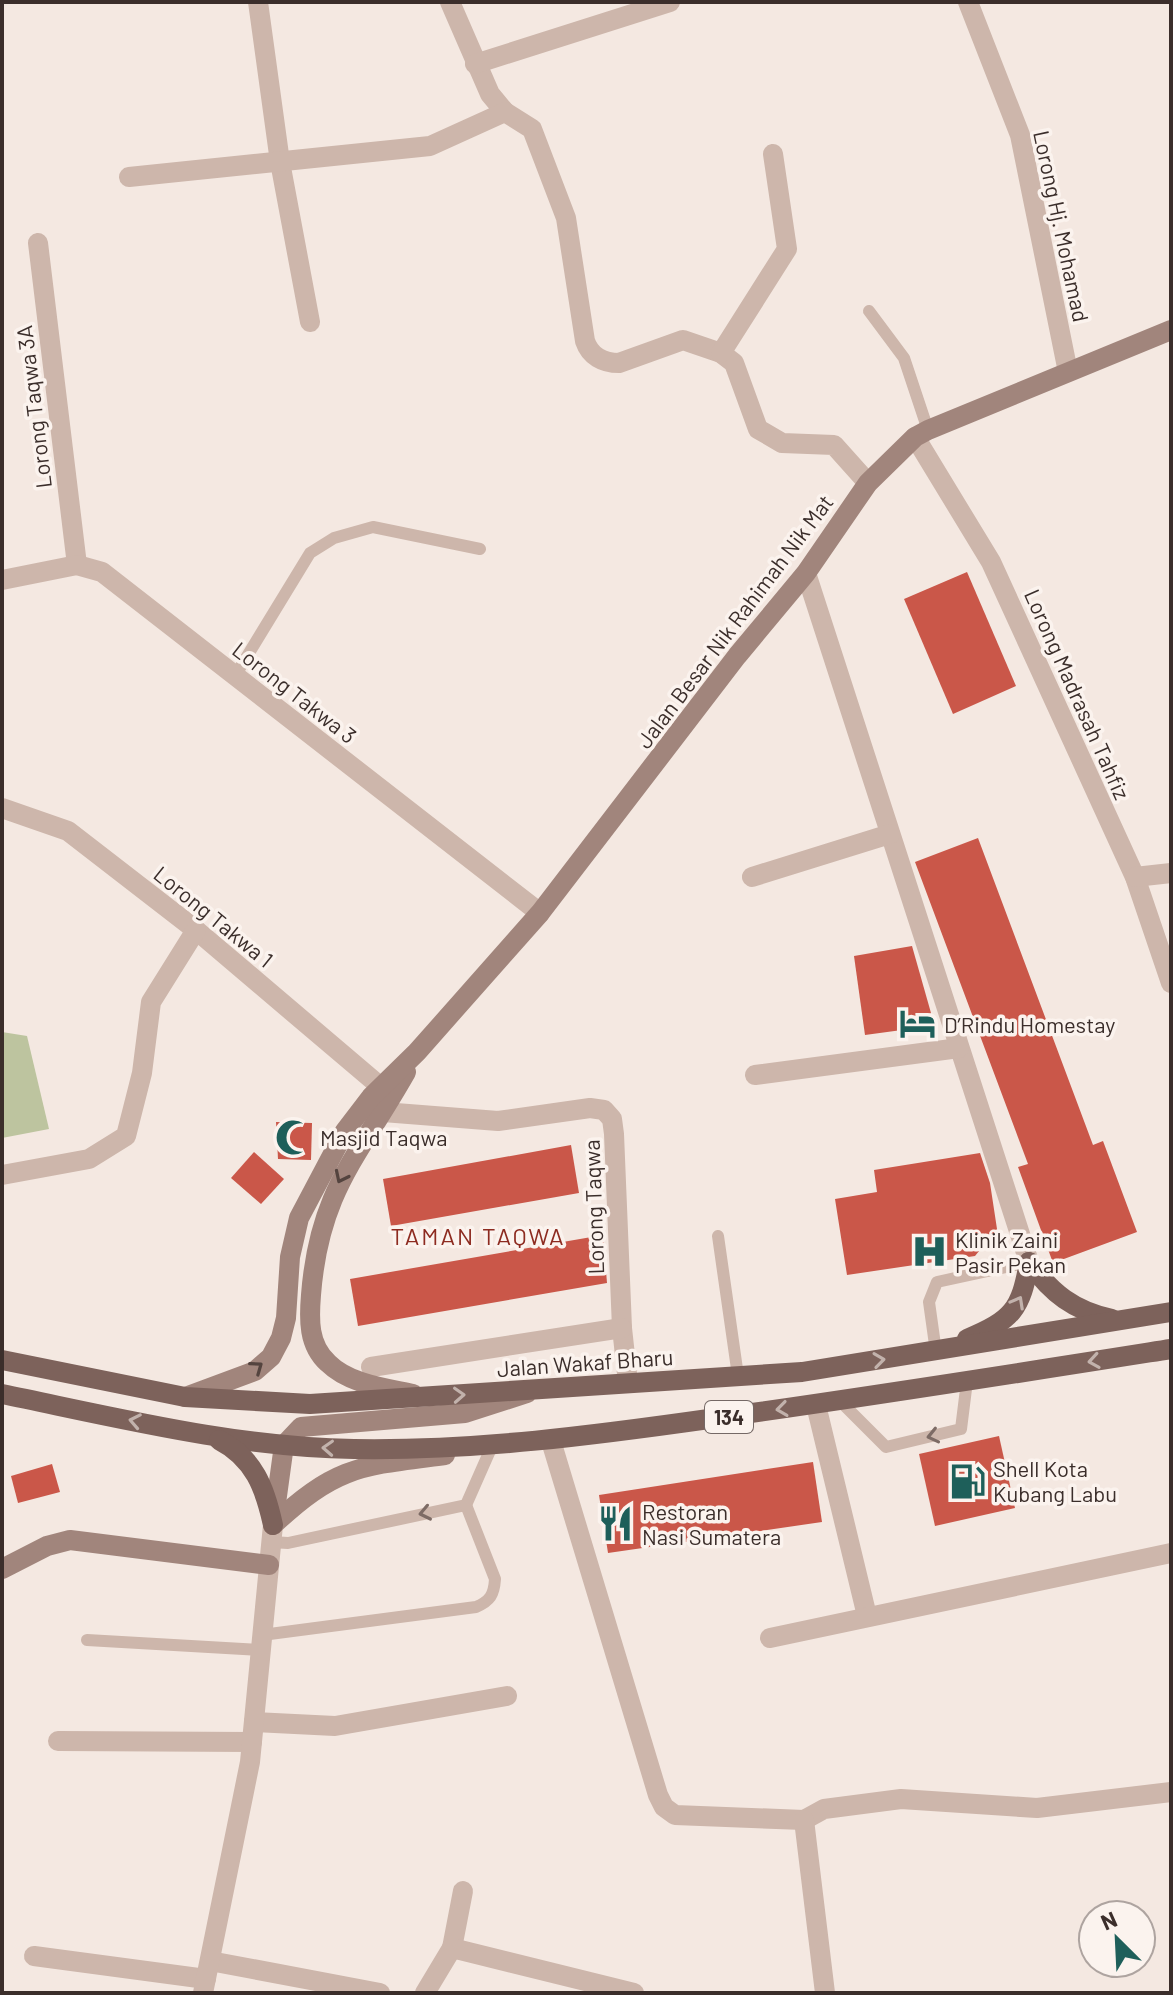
<svg xmlns="http://www.w3.org/2000/svg" width="1173" height="1995" font-family="Barlow,sans-serif">
	<style>
		.green { fill: #bdc49f }
		.building { fill: #ca5749 }
		.lines { fill: none; stroke-linecap: round; stroke-linejoin: round }
		.lane { stroke: #cdb6ab; stroke-width: 12 }
		.street { stroke: #cdb6ab; stroke-width: 20 }
		.secondary { stroke: #a1857c; stroke-width: 20 }
		.primary { stroke: #7d625b; stroke-width: 20 }
		.oneway { stroke: #54443f }
		.oneway2 { stroke: #c2b2ac }
		.oneway3 { stroke: #7d6b65 }
		.labels { text-anchor: middle; dominant-baseline: central; stroke-width: 7; stroke-linejoin: round; paint-order: stroke }
		.shield { fill: #fbf3ee; stroke: #756966; stroke-width: 2 }
		.shield-label { font-size: 20px; font-weight: bold; fill: #3b2e2b }
		.street-label { font-size: 22px; fill: #3b2e2b; stroke: #fbf3ee }
		.poi-label { font-size: 22px; fill: #3b2e2b; stroke: #fbf3ee; text-anchor: start }
		.neighbourhood-label { font-size: 24px; letter-spacing: 2px; fill: #8d2b20; stroke: #fbf3ee }
	</style>
	<rect width="100%" height="100%" fill="#f4e8e1"/>
	<path class="green" d="M2,1032L27,1036L49,1129L2,1138Z"/>
	<g class="building">
		<path d="M967,572L1016,686L953,714L904,599Z"/>
		<path d="M978,838L1093,1145L1103,1141L1137,1232L1053,1263L1018,1167L1028,1164L915,862Z"/>
		<path d="M912,946L931,1013L924,1027L865,1035L854,956Z"/>
		<path d="M276,1122L312,1123L311,1160L278,1159Z"/>
		<path d="M571,1145L579,1193L391,1226L383,1179Z"/>
		<path d="M254,1152L284,1179L261,1204L231,1178Z"/>
		<path d="M980,1153L990,1183L997,1229L975,1256L847,1275L835,1199L877,1192L874,1170Z"/>
		<path d="M603,1235L607,1283L358,1326L350,1279Z"/>
		<path d="M999,1436L1015,1508L935,1526L919,1454Z"/>
		<path d="M813,1462L822,1522L608,1553L599,1495Z"/>
		<path d="M52,1464L60,1492L18,1503L11,1476Z"/>
	</g>
	<g class="lines">
		<g class="lane">
			<path d="M869,311L904,358L928,430"/>
			<path d="M235,676L310,553L334,538L373,527L480,549"/>
			<path d="M718,1236L738,1376"/>
			<path d="M936,1352L929,1302L937,1282L1029,1262"/>
			<path d="M840,1401L886,1447L961,1429L967,1381"/>
			<path d="M271,1542L288,1543L466,1505L492,1446"/>
			<path d="M262,1635L476,1607C490,1601 494,1595 495,1579L466,1505"/>
			<path d="M87,1640L261,1650"/>
		</g>
		<g class="street">
			<path d="M258,2L280,162L310,322"/>
			<path d="M450,2L490,94L505,112"/>
			<path d="M968,2L1020,135L1068,372"/>
			<path d="M475,64L670,2"/>
			<path d="M129,177L430,146L505,112L532,129L566,218L585,341C590,356 603,363 619,363L683,340L721,353L734,363L758,429L782,443L834,445L868,483"/>
			<path d="M38,243L77,565"/>
			<path d="M721,353L787,249L773,154"/>
			<path d="M915,437L991,562L1135,877L1171,983"/>
			<path d="M806,573L1029,1262"/>
			<path d="M2,580L77,565L102,572L540,913"/>
			<path d="M2,808L68,831L196,930L381,1087"/>
			<path d="M752,877L890,834"/>
			<path d="M1135,877L1171,873"/>
			<path d="M755,1075L959,1048"/>
			<path d="M383,1112L498,1121L590,1108L604,1110L612,1119L614,1134L622,1328L628,1383"/>
			<path d="M2,1175L89,1159L126,1136L142,1073L151,1002L196,930"/>
			<path d="M371,1367L622,1328"/>
			<path d="M816,1405L867,1616"/>
			<path d="M551,1441L658,1795L664,1807L675,1815L804,1820L824,1809L901,1799L1037,1808L1171,1792"/>
			<path d="M770,1638L1171,1553"/>
			<path d="M254,1722L335,1726L507,1696"/>
			<path d="M58,1741L252,1742"/>
			<path d="M804,1820L825,1993"/>
			<path d="M452,1948L463,1891"/>
			<path d="M34,1956L206,1979"/>
			<path d="M210,1961L380,1993"/>
			<path d="M203,1993L250,1762L273,1525"/>
			<path d="M425,1993L452,1948L634,1993"/>
		</g>
		<g class="secondary">
			<path d="M406,1072C358,1157 319,1191 311,1295C309,1319 308,1345 328,1363C349,1384 385,1388 413,1394"/>
			<path d="M185,1397L255,1371L271,1357L281,1338L286,1318L290,1257L299,1218L345,1131L371,1097L417,1052L540,913L737,656L806,573L868,483L915,437L928,430L1171,330"/>
			<path d="M273,1525L284,1445L301,1427L465,1413L527,1393"/>
			<path d="M273,1525C337,1465 361,1466 445,1455"/>
			<path d="M2,1569L47,1546L70,1540L269,1565"/>
		</g>
		<g class="primary">
			<path d="M1029,1262C1051,1293 1074,1311 1112,1319"/>
			<path d="M967,1339C1012,1320 1021,1310 1029,1262"/>
			<path d="M2,1360L185,1397L310,1404L802,1372L1171,1312"/>
			<path d="M2,1394C119,1418 235,1447 354,1449C476,1451 596,1435 716,1418C868,1397 1019,1373 1171,1349"/>
			<path d="M219,1440C254,1458 265,1488 273,1525"/>
		</g>
	</g>
	<defs><path id="oneway-chevron" d="M-2-3.5L2.5 0L-2 3.5" fill="none" stroke-width="1.6" stroke-linecap="round" stroke-linejoin="round" transform="scale(2)"/></defs>
	<g class="oneway">
		<use href="#oneway-chevron" transform="translate(341 1177) rotate(116)"/>
		<use href="#oneway-chevron" transform="translate(257 1367) rotate(-36)"/>
	</g>
	<g class="oneway2">
		<use href="#oneway-chevron" transform="translate(1018 1302) rotate(-61)"/>
		<use href="#oneway-chevron" transform="translate(879 1360) rotate(-8)"/>
		<use href="#oneway-chevron" transform="translate(1094 1361) rotate(171)"/>
		<use href="#oneway-chevron" transform="translate(459 1395) rotate(-3)"/>
		<use href="#oneway-chevron" transform="translate(782 1409) rotate(172)"/>
		<use href="#oneway-chevron" transform="translate(135 1421) rotate(-169)"/>
		<use href="#oneway-chevron" transform="translate(328 1448) rotate(-177)"/>
	</g>
	<g class="oneway3">
		<use href="#oneway-chevron" transform="translate(933 1436) rotate(167)"/>
		<use href="#oneway-chevron" transform="translate(425 1513) rotate(168)"/>
	</g>
	<defs>
		<symbol id="hotel-bare" viewBox="-9 -9 18 18"><path d="M-6-4.5h1.5V1H6V5H4.5V3h-9V5H-6ZM-4 0a1.8 1.8 0 1 1 3.6 0ZM.5 0V-2.5h3Q6-2.5 6 0Z" fill="#1e5f5a" stroke="#fbf3ee" stroke-width="2.5" paint-order="stroke"/></symbol>
		<symbol id="mosque-bare" viewBox="-9 -9 18 18"><path d="M3.5-4.9A6 6 0 1 0 3.5 4.9A5 5 0 1 1 3.5-4.9Z" fill="#1e5f5a" stroke="#fbf3ee" stroke-width="2.5" paint-order="stroke"/></symbol>
		<symbol id="hospital-bare" viewBox="-9 -9 18 18"><path d="M-5-5h3v3.5h4V-5h3V5h-3V1.5h-4V5h-3Z" fill="#1e5f5a" stroke="#fbf3ee" stroke-width="2.5" paint-order="stroke"/></symbol>
		<symbol id="fuel-bare" viewBox="-9 -9 18 18"><path d="M-5.5-6h7V0h2V4h1.3V-2.5L3-4.5l.8-.8L6-3V5H2.5V1h-1V6h-7ZM-4.2-4.7v3.2H.2V-4.7Z" fill="#1e5f5a" stroke="#fbf3ee" stroke-width="2.5" paint-order="stroke"/></symbol>
		<symbol id="restaurant-bare" viewBox="-9 -9 18 18"><path d="M-5-6h1v4h1v-4h1v4h1v-4h1v5L-1.5 .5V6h-2V.5L-5-1ZM5-6V6H3V1.5H1.5Q1.5-4 5-6Z" fill="#1e5f5a" stroke="#fbf3ee" stroke-width="2.5" paint-order="stroke"/></symbol>
	</defs>
	<g fill-rule="evenodd">
		<use href="#hotel-bare" x="892" y="998" width="51" height="51"/>
		<use href="#mosque-bare" x="268" y="1112" width="51" height="51"/>
		<use href="#hospital-bare" x="904" y="1226" width="51" height="51"/>
		<use href="#fuel-bare" x="942" y="1456" width="51" height="51"/>
		<use href="#restaurant-bare" x="590" y="1498" width="51" height="51"/>
	</g>
	<g class="labels">
		<rect class="shield" x="705" y="1401" width="48" height="32" rx="6"/>
		<g class="shield-label">
			<text x="729" y="1417">134</text>
		</g>
		<g class="street-label">
			<text transform="translate(1062 226) rotate(78)">Lorong Hj. Mohamad</text>
			<text transform="translate(33 407) rotate(-97)">Lorong Taqwa 3A</text>
			<text transform="translate(734 621) rotate(-53)">Jalan Besar Nik Rahimah Nik Mat</text>
			<text transform="translate(295 692) rotate(38)">Lorong Takwa 3</text>
			<text transform="translate(1078 694) rotate(66)">Lorong Madrasah Tahfiz</text>
			<text transform="translate(214 916) rotate(39)">Lorong Takwa 1</text>
			<text transform="translate(593 1207) rotate(-92)">Lorong Taqwa</text>
			<text transform="translate(585 1362) rotate(-4)">Jalan Wakaf Bharu</text>
		</g>
		<g class="poi-label">
			<text x="944" y="1024">D’Rindu Homestay</text>
			<text x="320" y="1137">Masjid Taqwa</text>
			<text x="955" y="1239">Klinik Zaini<tspan x="955" dy="25">Pasir Pekan</tspan></text>
			<text x="993" y="1468">Shell Kota<tspan x="993" dy="25">Kubang Labu</tspan></text>
			<text x="642" y="1511">Restoran<tspan x="642" dy="25">Nasi Sumatera</tspan></text>
		</g>
		<g class="neighbourhood-label">
			<text x="478" y="1235">TAMAN TAQWA</text>
		</g>
	</g>
	<rect width="1173" height="1995" fill="none" stroke="#3b2e2b" stroke-width="8"/>
	<g transform="translate(1117 1939) rotate(336)"><circle r="38" fill="#fbf3ee" stroke="#aea4a0" stroke-width="2"/>
	<path d="M0-6L14 30L0 20L-14 30Z" fill="#1e5f5a"/>
	<text y="-12" font-size="22" font-weight="bold" text-anchor="middle" fill="#3b2e2b">N</text>
	</g>
</svg>
